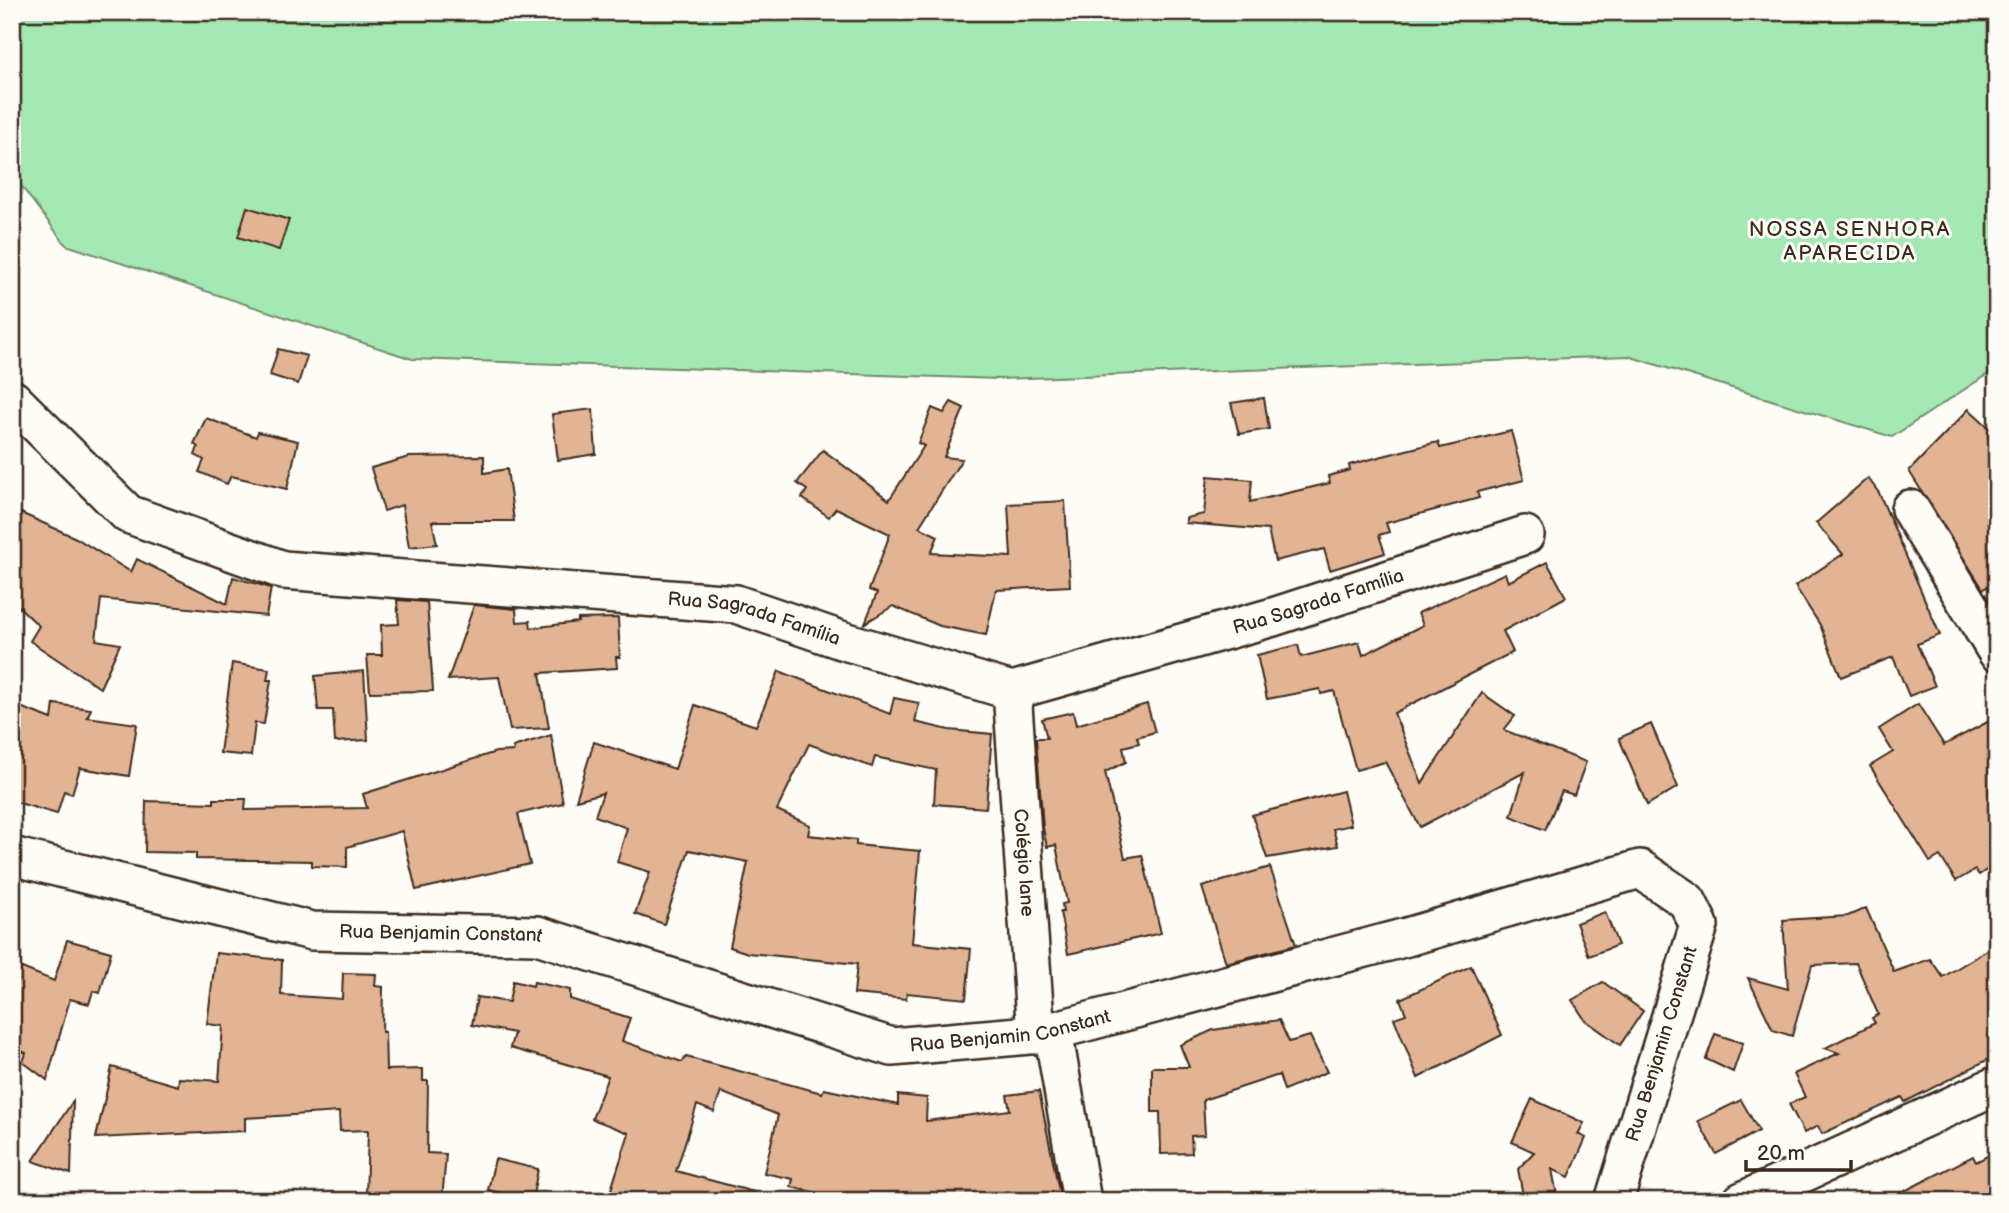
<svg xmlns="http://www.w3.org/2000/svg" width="2009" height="1213" font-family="'Balsamiq Sans',sans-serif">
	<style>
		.green { fill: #a4e9b4; stroke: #708a69; stroke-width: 2 }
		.building { fill: #e3b494; stroke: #3b2a1e; stroke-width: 2 }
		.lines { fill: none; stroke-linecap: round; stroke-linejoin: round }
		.minor-casing { stroke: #3b2a1e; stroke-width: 42 }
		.minor { stroke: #fdfcf7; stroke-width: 37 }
		.labels { text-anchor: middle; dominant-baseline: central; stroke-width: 6; stroke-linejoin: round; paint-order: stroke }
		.street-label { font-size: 19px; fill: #3b2a1e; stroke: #fdfcf7 }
		.neighbourhood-label { font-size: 21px; letter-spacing: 2px; fill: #3b2a1e; stroke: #fdfcf7 }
	</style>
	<rect width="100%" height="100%" fill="#fdfcf7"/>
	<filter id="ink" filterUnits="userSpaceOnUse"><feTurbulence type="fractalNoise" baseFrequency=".0143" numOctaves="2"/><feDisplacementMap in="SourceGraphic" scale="14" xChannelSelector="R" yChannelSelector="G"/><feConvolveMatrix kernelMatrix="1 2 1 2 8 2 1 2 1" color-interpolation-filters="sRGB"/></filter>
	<g filter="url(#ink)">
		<path class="green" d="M12,12H1997V368L1892,437L1628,356L999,379L412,359L66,245L12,174Z"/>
		<g class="building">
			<path d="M247,207L289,220L279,250L238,237Z"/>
			<path d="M278,349L307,356L298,384L270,375Z"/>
			<path d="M1264,398L1269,429L1239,434L1231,403Z"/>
			<path d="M951,402L964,408L944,457L962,459L919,527L938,536L931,553L1011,557L1008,504L1065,501L1070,586L996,590L986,635L940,626L893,606L865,623L877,593L869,590L890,534L836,508L829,517L802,498L807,490L797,483L823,450L889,500L924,446L918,443L932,408L944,413Z"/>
			<path d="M593,409L596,454L558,460L552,414Z"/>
			<path d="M1969,409L1993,431L1988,437L1997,444V494L1990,501L1997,514V582L1983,589L1909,471Z"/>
			<path d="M206,418L256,437L258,432L298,441L287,489L231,476L227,484L199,472L204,460L195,455L198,447L194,444Z"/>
			<path d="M1511,431L1524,480L1477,492L1479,498L1386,523L1389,532L1379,535L1385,553L1330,570L1324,549L1275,561L1268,530L1186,523V518L1204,514L1208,476L1252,480L1250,502L1330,483L1328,476L1350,470L1349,465L1379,457L1438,442L1440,448Z"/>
			<path d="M484,456V473L507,469L514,521H432L437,544L409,547L402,505L384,511L371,468L409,457Z"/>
			<path d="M1868,478L1879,493L1940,635L1917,644L1935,686L1909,696L1893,657L1841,677L1820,625L1795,586L1843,554L1816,523Z"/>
			<path d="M12,509L76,538L131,572L137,559L227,604L233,577L271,588L266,616L101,599L96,640L120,644L100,688L30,641L39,626L12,600Z"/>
			<path d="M1547,562L1566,597L1503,631L1513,652L1394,713L1422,783L1482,693L1515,716L1504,730L1586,762L1574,795L1562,791L1545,830L1511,816L1525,772L1420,827L1385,762L1356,770L1334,691L1321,694L1320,689L1267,699L1257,655L1298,645L1301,657L1359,642L1363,655L1423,625L1418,613L1505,573L1508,582Z"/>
			<path d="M397,600L427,602L433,691L370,692L367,655H382L381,625L399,624Z"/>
			<path d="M474,605L516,609L517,622L530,621L531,628L578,622V619L618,618L620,657H616L617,668L540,673L549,728L510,730L499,677L448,680Z"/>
			<path d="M232,663L269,669L267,680H271L264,724L255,723L251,756L220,753Z"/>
			<path d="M364,671L368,740L335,742L333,710H318L315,676Z"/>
			<path d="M779,671L890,714L894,698L919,703L915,722L949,730L992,734L986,808L934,804L936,770L875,757L872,767L809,744L777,810L810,825L808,835L856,840V845L920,851L912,943L971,949L966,999L907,993L906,999L854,994L857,964L748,953L730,947L748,862L689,850L664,924L635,914L650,872L617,862L627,828L595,816L603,793L576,800L594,742L675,769L695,705L756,726Z"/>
			<path d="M12,704L52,719L54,704L91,709L87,717L137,724L129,776L80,768L72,794L64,791L57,814L12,801Z"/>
			<path d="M1147,704L1155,732L1137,737L1139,743L1123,747L1126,762L1105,772L1125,858L1142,855L1161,933L1068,954L1060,912H1063L1062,904L1067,903L1056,845L1047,847L1043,828L1036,738H1047L1042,719L1073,712L1076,725Z"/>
			<path d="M1918,704L1944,745L1997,717V863L1979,875L1975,870L1956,881L1940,856L1930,862L1870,766L1893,752L1879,729Z"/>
			<path d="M1651,724L1678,787L1647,805L1619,738Z"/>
			<path d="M551,735L563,803L518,814L530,864L416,890L402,831L347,847V867L312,866V861L196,859V853L145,852L146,801L214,803V799H246L245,810L367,808L363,794L496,752L514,751L513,747Z"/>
			<path d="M1343,791L1351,825L1333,829L1338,846L1267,858L1252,815Z"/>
			<path d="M1270,867L1296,945L1226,963L1202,887Z"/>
			<path d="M1866,908L1894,972L1930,959L1943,977L1997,944V1055L1905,1102L1902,1097L1822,1134L1818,1126L1804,1133L1789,1104L1805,1097L1794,1074L1839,1053L1825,1048L1875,1023L1872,1018L1878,1014L1856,963L1812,965L1792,1036L1773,1030L1748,978L1788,989L1783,920L1848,916Z"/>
			<path d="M1605,912L1618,945L1589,956L1576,923Z"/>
			<path d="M67,940L111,952L100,993L93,991L89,1004L70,999L47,1080L23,1062L26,1053L12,1047V964L54,981Z"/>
			<path d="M216,953L282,960L281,995L342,999L343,973L376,974L375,986L383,987L382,1032H385L386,1070L423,1069V1081H428L427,1153L446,1154L442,1201L366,1198L368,1130L340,1131L339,1112L245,1118V1131L96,1138L112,1067L178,1086L179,1078L219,1081L223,1026L207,1024Z"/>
			<path d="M1471,966L1502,1035L1418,1078L1394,1018L1406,1014L1400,999Z"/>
			<path d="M513,981L533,986L534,982L570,990V999L630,1018L622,1041L682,1062L686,1057L822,1093L824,1089L898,1105V1095L927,1098L926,1121L1010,1110L1007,1095L1039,1091L1061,1201H815L817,1193L791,1187L793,1179L764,1173L778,1115L721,1092L714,1112L697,1105L676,1171L754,1192L753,1201H632L610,1193L629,1133L592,1119L608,1076L510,1048L514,1033L472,1025L477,997L509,1002Z"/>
			<path d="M1603,982L1643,1011L1620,1045L1585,1020L1572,1000Z"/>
			<path d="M1279,1020L1289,1042L1310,1036L1327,1072L1284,1090L1279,1075L1203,1100L1205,1135L1191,1136L1192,1153L1161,1154L1160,1112H1152V1067H1189L1180,1045L1213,1030Z"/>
			<path d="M1715,1034L1743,1043L1733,1072L1706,1059Z"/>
			<path d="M1532,1099L1584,1123L1578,1134L1586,1138L1569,1177L1552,1169L1558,1201H1524L1518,1169L1534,1152L1512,1142Z"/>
			<path d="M1741,1100L1759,1131L1716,1154L1698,1121Z"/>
			<path d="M73,1101L71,1174L33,1161Z"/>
			<path d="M1997,1151V1201H1885L1973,1156L1976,1162Z"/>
			<path d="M495,1159L538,1169L532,1200L488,1190Z"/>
		</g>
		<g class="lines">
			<defs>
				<g id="minor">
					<path id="s1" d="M12,399L128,514L283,570L736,604L841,640L1012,691L1273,617L1525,535"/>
					<path d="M1910,509L1997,652"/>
					<path id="s2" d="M1012,691L1036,1035"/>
					<path id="s3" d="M12,856L312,931L537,935L892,1047L1041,1034L1407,937L1640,869L1687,901L1699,925L1614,1201"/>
					<path d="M1053,1031L1082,1201"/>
					<path d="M1742,1201L1997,1085"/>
				</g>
			</defs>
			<use href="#minor" class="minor-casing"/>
			<use href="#minor" class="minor"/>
		</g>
	</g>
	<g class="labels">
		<g class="street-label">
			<text stroke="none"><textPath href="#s1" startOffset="1391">Rua Sagrada Família</textPath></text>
			<text stroke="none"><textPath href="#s1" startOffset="803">Rua Sagrada Família</textPath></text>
			<text stroke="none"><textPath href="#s2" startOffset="172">Colégio lane</textPath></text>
			<text stroke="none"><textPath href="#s3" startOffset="438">Rua Benjamin Constant</textPath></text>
			<text stroke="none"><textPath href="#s3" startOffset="1026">Rua Benjamin Constant</textPath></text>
			<text transform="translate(1662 1044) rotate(-73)">Rua Benjamin Constant</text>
		</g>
		<g class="neighbourhood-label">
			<text x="1850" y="229">NOSSA SENHORA<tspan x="1850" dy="24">APARECIDA</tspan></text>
		</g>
	</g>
	<rect width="2009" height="1213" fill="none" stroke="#fdfcf7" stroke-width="42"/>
	<rect x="21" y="21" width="1967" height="1171" fill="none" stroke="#3b2a1e" stroke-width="2.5" filter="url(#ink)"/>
	<path d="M1746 1160v10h105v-10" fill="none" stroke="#3b2a1e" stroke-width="3.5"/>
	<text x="1757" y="1160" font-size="21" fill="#3b2a1e" stroke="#fdfcf7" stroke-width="5" paint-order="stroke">20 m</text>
</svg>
